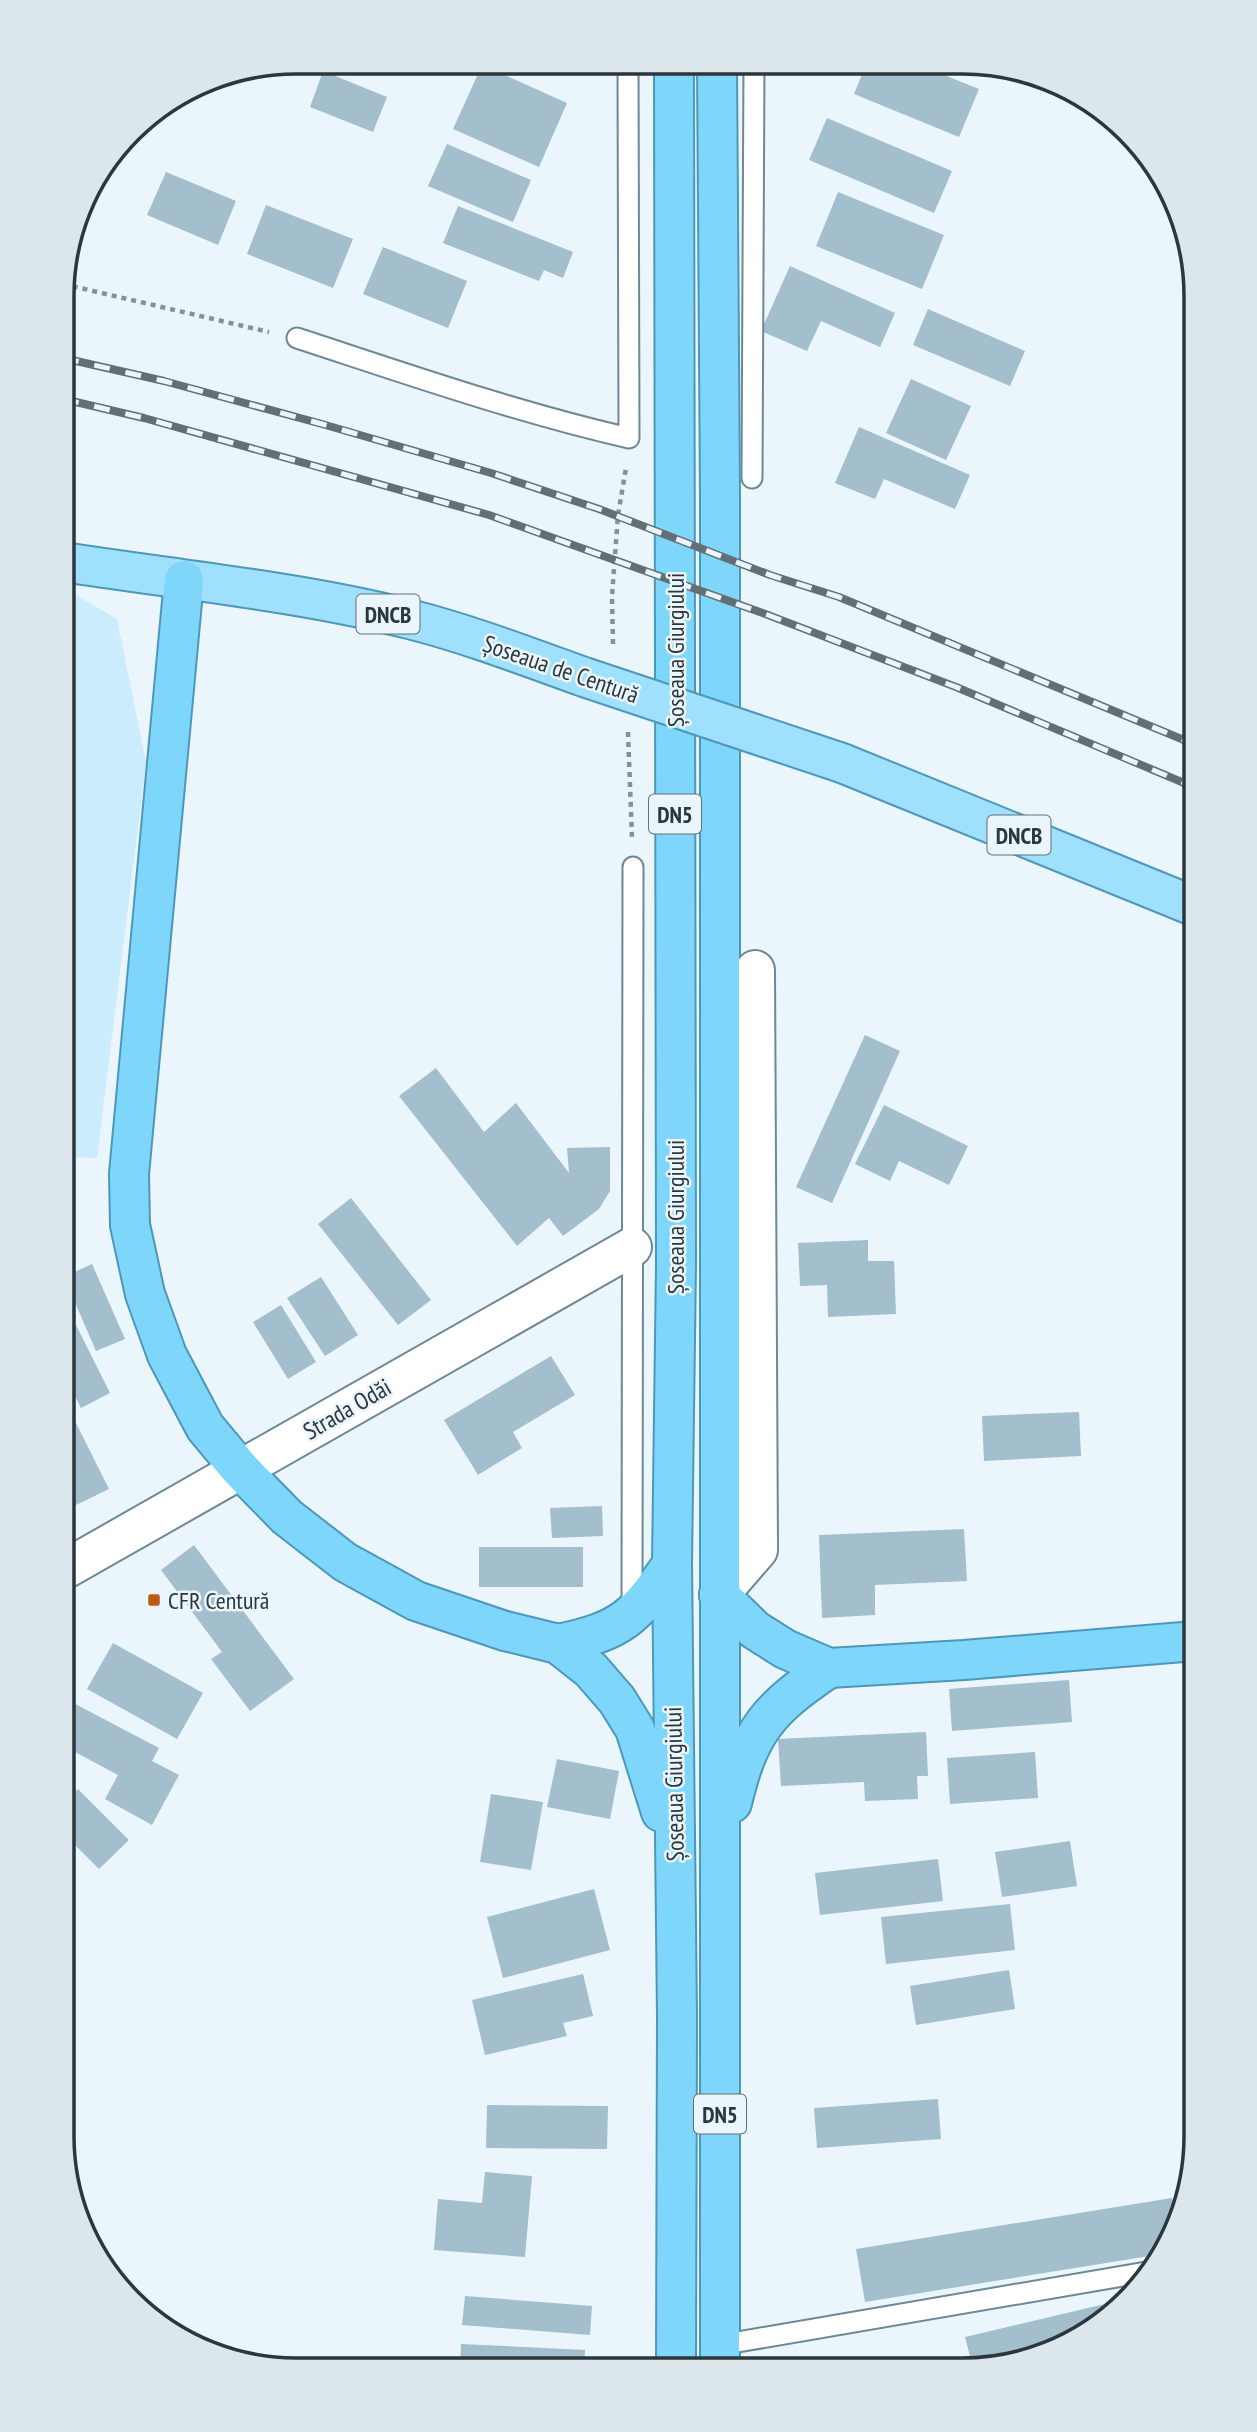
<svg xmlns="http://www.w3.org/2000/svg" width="1257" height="2432" font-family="'PT Sans Narrow',sans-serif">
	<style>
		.green { fill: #cbecfd }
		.building { fill: #a3becc }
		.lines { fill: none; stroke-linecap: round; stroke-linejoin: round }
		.service-casing { stroke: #6e8895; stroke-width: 23 }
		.minor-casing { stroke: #6e8895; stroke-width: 42 }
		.primary-casing { stroke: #4d97b8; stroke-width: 42 }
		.trunk-casing { stroke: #4d97b8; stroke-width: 42 }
		.path { stroke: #869196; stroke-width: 4.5; stroke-dasharray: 5 5; stroke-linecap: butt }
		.service { stroke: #fff; stroke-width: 19 }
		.minor { stroke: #fff; stroke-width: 38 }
		.primary { stroke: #9fe0fc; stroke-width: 38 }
		.trunk { stroke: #7fd6fb; stroke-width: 38 }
		.rail-casing { stroke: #636f74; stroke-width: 8 }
		.rail { stroke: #eaf6fb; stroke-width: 5; stroke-dasharray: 16; stroke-linecap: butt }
		.primary-bridge-casing { stroke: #4d97b8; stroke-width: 42; stroke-linecap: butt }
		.primary-bridge { stroke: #9fe0fc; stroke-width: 38 }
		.poi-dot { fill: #bb5b17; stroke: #eaf6fb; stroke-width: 2.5 }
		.labels { text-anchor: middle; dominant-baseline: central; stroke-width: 5; stroke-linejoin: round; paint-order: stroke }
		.shield { fill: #eaf6fb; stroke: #657075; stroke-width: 2 }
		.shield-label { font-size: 23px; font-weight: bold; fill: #2c373c }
		.street-label { font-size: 24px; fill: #2c373c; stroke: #eaf6fb }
		.poi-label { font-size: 24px; fill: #2c373c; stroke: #eaf6fb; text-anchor: start }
		.rim { fill: none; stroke: #2c373c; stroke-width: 3.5 }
	</style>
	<rect width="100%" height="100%" fill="#eaf6fb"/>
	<path class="green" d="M63,588L117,619L146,762L97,1158L62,1157Z"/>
	<g class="building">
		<path d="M482,65L567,103L539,167L453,129Z"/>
		<path d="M866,65H919L979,89L959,137L854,94Z"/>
		<path d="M323,71L387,97L373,132L310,107Z"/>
		<path d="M827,118L952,171L934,213L809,160Z"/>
		<path d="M447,144L531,180L513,222L428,186Z"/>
		<path d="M166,172L236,201L218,245L147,215Z"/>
		<path d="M838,192L944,235L922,289L816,246Z"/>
		<path d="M266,205L353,239L333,288L247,254Z"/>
		<path d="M458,206L573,252L563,278L544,270L539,281L443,243Z"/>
		<path d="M383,247L467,281L448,328L363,294Z"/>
		<path d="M790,266L895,313L880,347L821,321L807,351L761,331Z"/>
		<path d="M928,309L1025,351L1010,386L913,345Z"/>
		<path d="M911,379L971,406L946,460L886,433Z"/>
		<path d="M859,427L970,475L955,509L884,479L875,499L835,483Z"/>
		<path d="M865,1035L900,1051L832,1203L796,1187Z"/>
		<path d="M436,1068L484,1132L516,1103L569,1173L567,1148L610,1147V1191L599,1209L563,1236L549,1218L517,1246L399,1096Z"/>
		<path d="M884,1105L968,1146L949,1185L899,1161L890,1181L855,1164Z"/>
		<path d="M351,1198L431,1300L398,1325L318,1224Z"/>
		<path d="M868,1240V1261H894L896,1314L828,1317L827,1285L800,1286L798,1243Z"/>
		<path d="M92,1264L125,1339L96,1351L64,1277Z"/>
		<path d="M321,1277L358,1335L325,1356L287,1298Z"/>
		<path d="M281,1305L316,1362L288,1379L253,1322Z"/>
		<path d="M72,1317L110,1393L81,1408L62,1370V1322Z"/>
		<path d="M551,1356L575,1395L513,1432L522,1448L478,1475L444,1420Z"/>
		<path d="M62,1395L109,1489L76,1505L62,1477Z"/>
		<path d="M1079,1412L1081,1456L984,1461L982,1416Z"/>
		<path d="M602,1506L603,1536L552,1538L550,1508Z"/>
		<path d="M964,1529L967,1581L875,1585V1615L822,1618L819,1535Z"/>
		<path d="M194,1545L294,1679L250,1711L211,1659L222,1652L161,1570Z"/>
		<rect x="479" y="1547" width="104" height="40"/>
		<path d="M113,1643L203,1693L177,1739L87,1689Z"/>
		<path d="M1069,1680L1072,1722L952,1731L949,1689Z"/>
		<path d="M62,1697L159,1748L152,1761L179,1775L152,1825L105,1799L118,1775L62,1745Z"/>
		<path d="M926,1732L928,1776H917L918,1799L865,1801L864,1782L781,1786L778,1739Z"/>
		<path d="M1035,1752L1038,1798L950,1804L947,1758Z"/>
		<path d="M557,1759L619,1771L610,1819L547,1807Z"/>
		<path d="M78,1789L129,1840L99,1869L75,1845L62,1858V1805Z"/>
		<path d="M491,1794L543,1802L531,1870L480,1862Z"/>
		<path d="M1070,1841L1077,1886L1002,1897L995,1852Z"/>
		<path d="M938,1859L943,1901L820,1915L815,1873Z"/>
		<path d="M594,1889L610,1950L503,1978L487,1917Z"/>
		<path d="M1010,1904L1015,1950L886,1964L881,1917Z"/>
		<path d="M1009,1970L1015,2009L916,2025L910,1986Z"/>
		<path d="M583,1974L593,2016L563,2023L567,2036L485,2055L472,2000Z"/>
		<path d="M938,2099L941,2139L817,2148L814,2108Z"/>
		<path d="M487,2105L608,2106L607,2149L486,2148Z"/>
		<path d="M485,2172L532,2176L525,2257L434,2250L438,2199L482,2203Z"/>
		<path d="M1172,2198L1177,2228L1162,2254L865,2302L856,2249Z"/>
		<path d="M465,2296L592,2306L590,2335L462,2325Z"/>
		<path d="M1122,2300L1123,2302L1092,2331L1036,2358L962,2371V2368L972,2364L965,2337Z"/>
		<path d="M461,2344L585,2350L584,2370L460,2369Z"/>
		<path d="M956,2364V2371L829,2370V2368Z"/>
	</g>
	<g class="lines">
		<defs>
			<g id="service">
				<path d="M297,338C407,374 516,412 629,438L628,63"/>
				<path d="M752,478L754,64"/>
				<path d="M632,1611L633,867"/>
				<path d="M720,2345L1152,2271"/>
			</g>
			<g id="minor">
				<path d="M62,1571L632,1247"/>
				<path d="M719,1595L758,1550L755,970"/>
			</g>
			<g id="primary">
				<path d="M63,562C180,580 298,591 413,620C471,635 528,657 584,677"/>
				<path d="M842,763L1196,907"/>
			</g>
			<g id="trunk">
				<path d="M674,64L676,1264L672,1564L677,2016L676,2370"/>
				<path d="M717,64L720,497V2370"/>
				<path d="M184,580L129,1174L130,1225L145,1294L167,1355L205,1427L240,1469L287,1517L345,1562L416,1601L505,1631L558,1644L591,1670L617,1700L635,1729L661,1812"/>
				<path d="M719,1595L755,1630L785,1649L829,1668L964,1660L1195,1641"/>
				<path d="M558,1644C622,1631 636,1617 672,1564"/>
				<path d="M732,1803C749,1731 768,1709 829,1668"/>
			</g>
		</defs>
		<use href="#service" class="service-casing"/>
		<use href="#minor" class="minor-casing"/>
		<use href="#primary" class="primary-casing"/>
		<use href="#trunk" class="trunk-casing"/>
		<g class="path">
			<path d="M63,284L269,332"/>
			<path d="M613,644L612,596L618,515L626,468"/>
			<path d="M628,732L632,838"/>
		</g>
		<use href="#service" class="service"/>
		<use href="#minor" class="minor"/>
		<use href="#primary" class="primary"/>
		<use href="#trunk" class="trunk"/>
		<defs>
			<g id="rail">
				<path d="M63,358L164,381L322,424L491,473L599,509L770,575L839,597L1196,745"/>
				<path d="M63,399L144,418L489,515L768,615L956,687L1196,788"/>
			</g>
		</defs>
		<use href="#rail" class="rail-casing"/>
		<use href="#rail" class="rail"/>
		<defs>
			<path id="primary-bridge" d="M584,677L842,763"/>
		</defs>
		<use href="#primary-bridge" class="primary-bridge-casing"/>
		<use href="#primary-bridge" class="primary-bridge"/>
	</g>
	<rect class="poi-dot" x="147" y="1593" width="14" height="14" rx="3.5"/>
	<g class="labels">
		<g class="shield">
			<rect x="356.5" y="594.5" width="63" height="39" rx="5"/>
			<rect x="649" y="794.5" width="52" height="39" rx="5"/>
			<rect x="987.5" y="815.5" width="63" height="39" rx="5"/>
			<rect x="694" y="2094.5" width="52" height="39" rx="5"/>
		</g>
		<g class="shield-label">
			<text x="388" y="614">DNCB</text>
			<text x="675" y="814">DN5</text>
			<text x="1019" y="835">DNCB</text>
			<text x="720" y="2114">DN5</text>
		</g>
		<g class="street-label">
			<text transform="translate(675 650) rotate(-90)">Șoseaua Giurgiului</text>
			<text transform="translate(561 669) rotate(19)">Șoseaua de Centură</text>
			<text transform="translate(675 1217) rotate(-90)">Șoseaua Giurgiului</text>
			<text transform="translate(347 1409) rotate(-30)">Strada Odăi</text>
			<text transform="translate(674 1784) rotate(-91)">Șoseaua Giurgiului</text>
		</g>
		<g class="poi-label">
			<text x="168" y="1600">CFR Centură</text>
		</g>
	</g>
	<path d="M0 0H1257V2432H0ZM296 74H962A222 222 0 0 1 1184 296V2136A222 222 0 0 1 962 2358H296A222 222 0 0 1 74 2136V296A222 222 0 0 1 296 74Z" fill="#dbe7ec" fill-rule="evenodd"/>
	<path class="rim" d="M296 74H962A222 222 0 0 1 1184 296V2136A222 222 0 0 1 962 2358H296A222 222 0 0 1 74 2136V296A222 222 0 0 1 296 74Z"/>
</svg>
